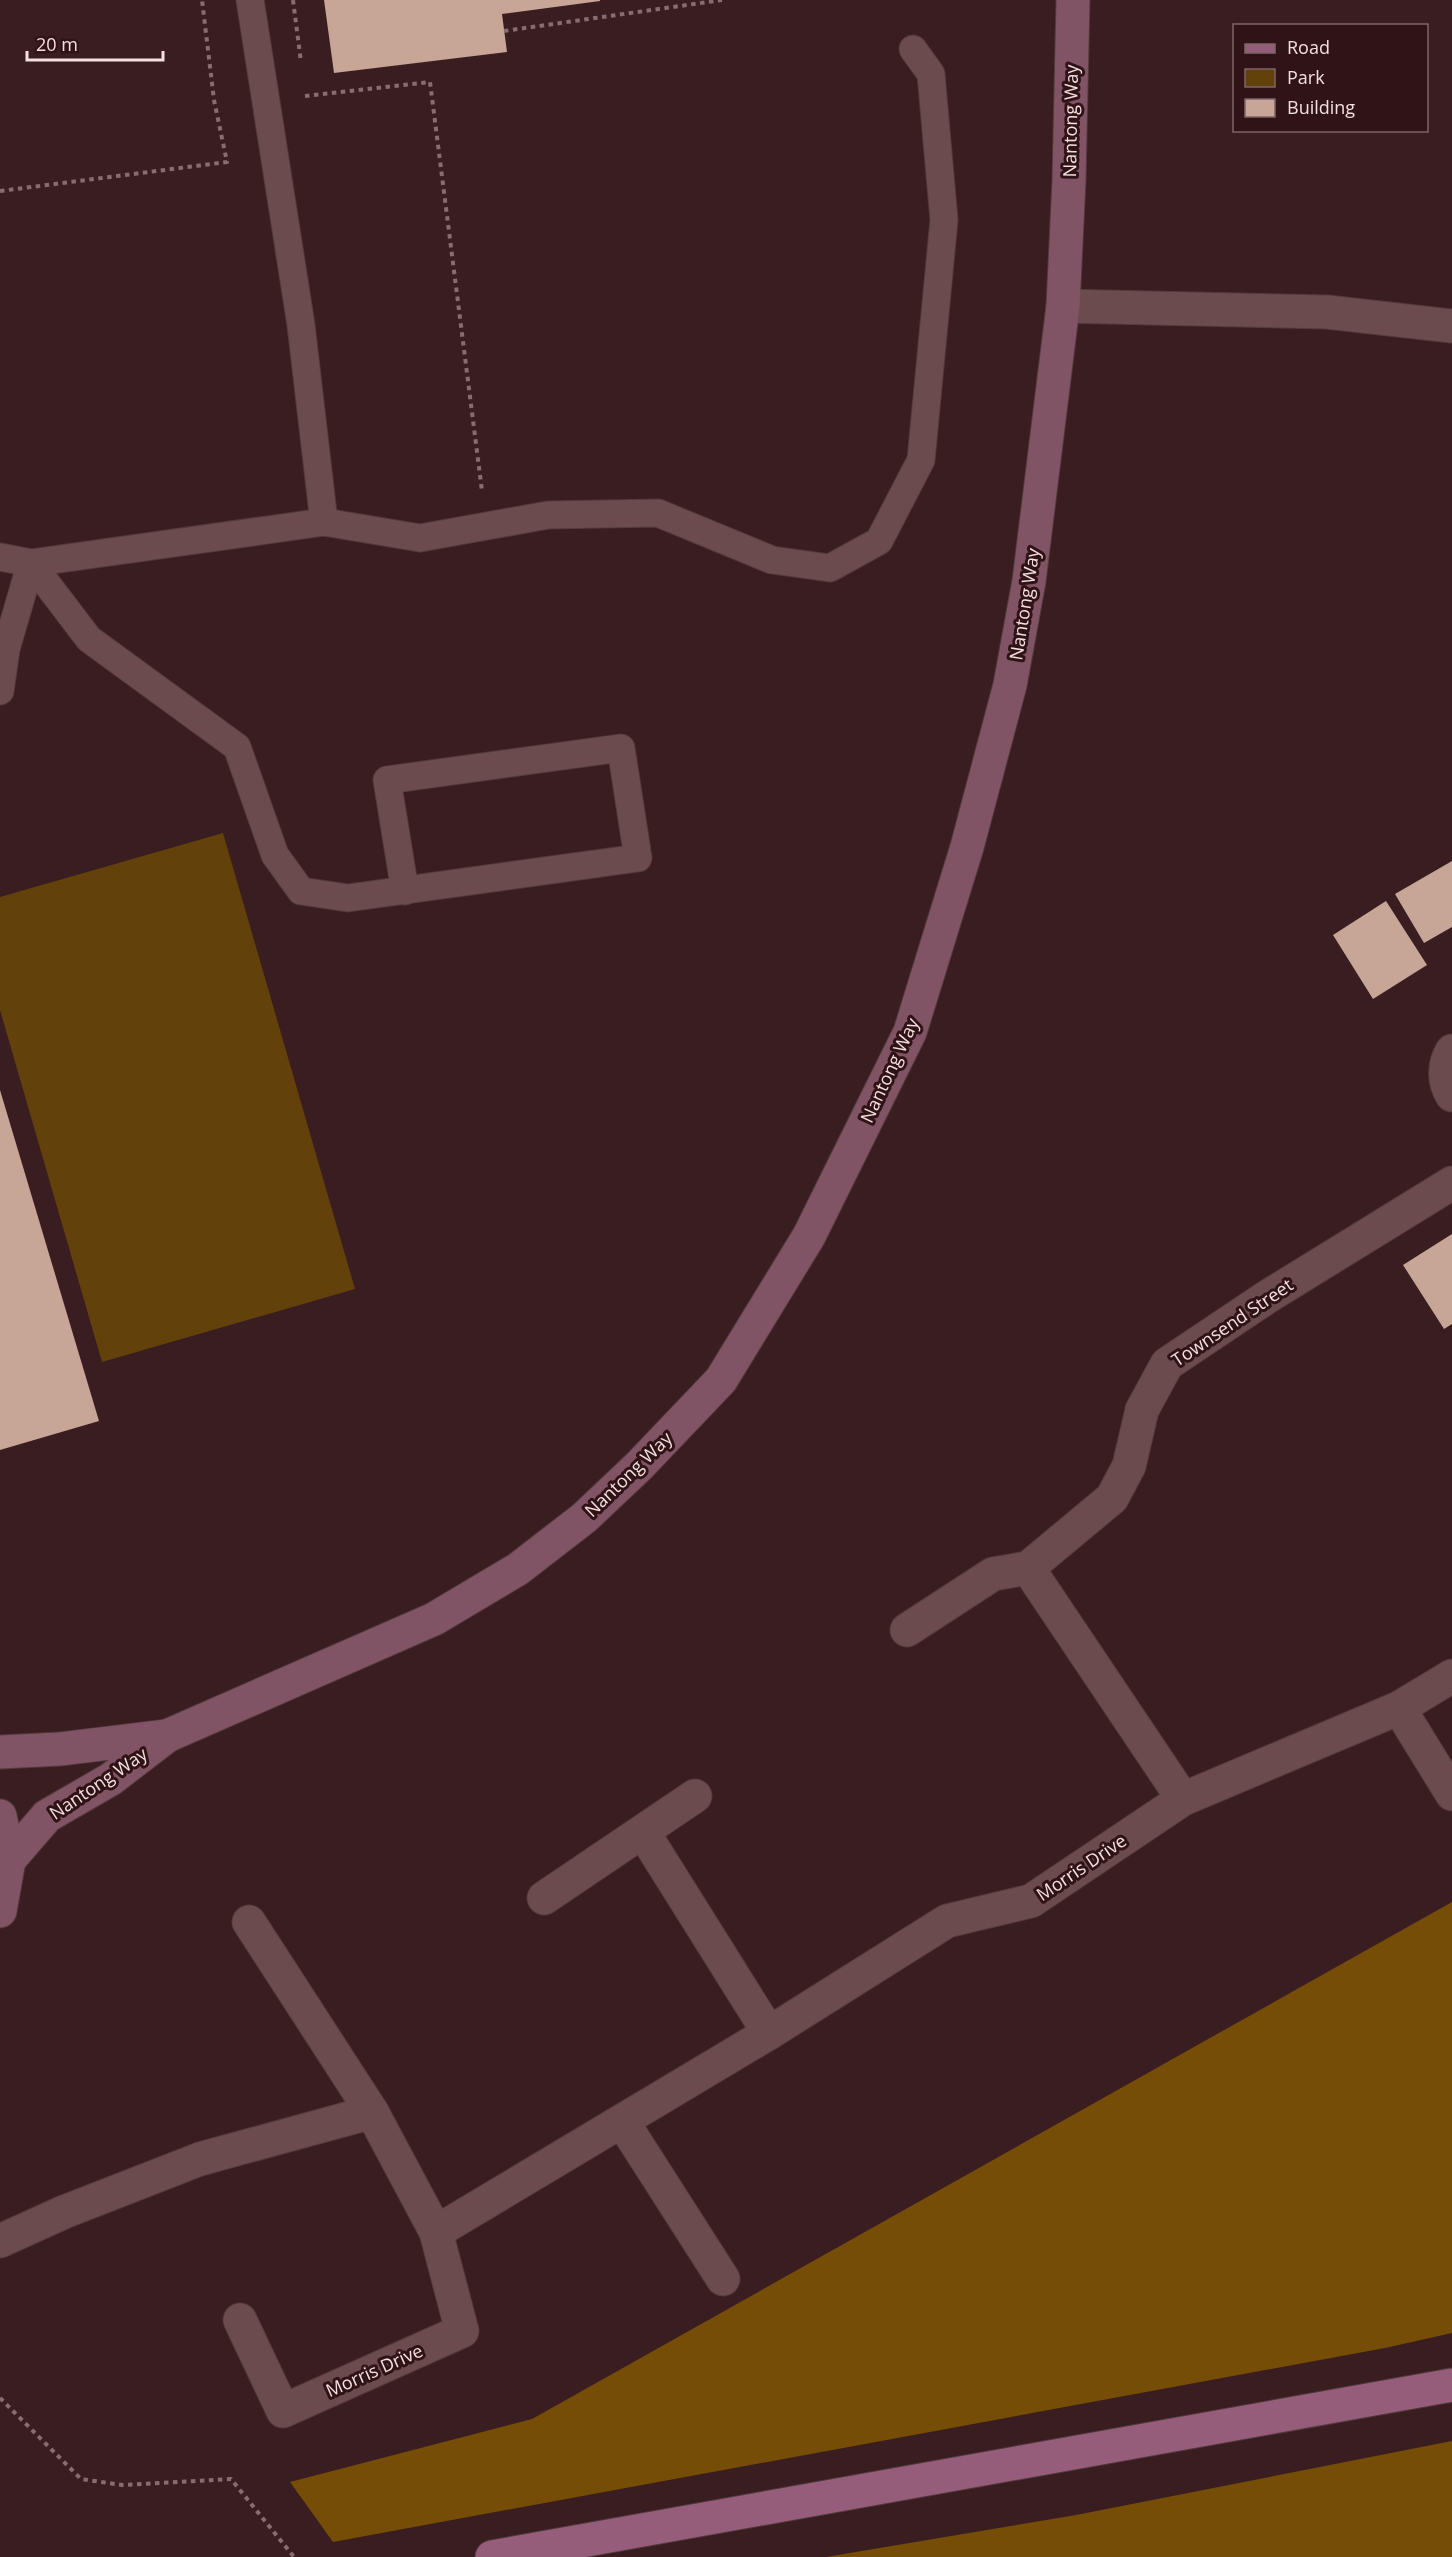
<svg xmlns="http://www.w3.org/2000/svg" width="1452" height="2557" font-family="'Open Sans',sans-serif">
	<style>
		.green { fill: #62410a }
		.forest { fill: #754d06 }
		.building { fill: #c7a597 }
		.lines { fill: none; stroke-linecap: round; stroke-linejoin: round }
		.lane-casing { stroke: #523a3e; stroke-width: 29 }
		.street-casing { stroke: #523a3e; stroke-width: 35 }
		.secondary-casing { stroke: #523a3e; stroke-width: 35 }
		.primary-casing { stroke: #523a3e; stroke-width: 35 }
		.path { stroke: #876d70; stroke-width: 4; stroke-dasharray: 4.5 4.5; stroke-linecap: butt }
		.lane { stroke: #6c4b4f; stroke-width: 27 }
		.street { stroke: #6c4b4f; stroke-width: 33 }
		.secondary { stroke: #815465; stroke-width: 33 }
		.primary { stroke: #965d7b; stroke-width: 33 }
		.labels { text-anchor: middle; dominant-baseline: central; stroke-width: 6; stroke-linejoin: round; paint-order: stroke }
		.street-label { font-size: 18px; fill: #f4dfe1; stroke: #2f1317 }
	</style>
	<rect width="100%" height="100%" fill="#3a1d20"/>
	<path class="green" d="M223,833L355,1289L102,1362L0,1010V897Z"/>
	<g class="forest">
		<path d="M1452,1902V2333L1385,2348L333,2542L290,2482L532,2419Z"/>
		<path d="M1452,2441V2557H826L1076,2515Z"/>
	</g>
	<g class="building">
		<path d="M324,0H600V1L502,14L507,52L334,73Z"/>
		<path d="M1452,861V927L1424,943L1395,894Z"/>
		<path d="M1386,901L1427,965L1373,999L1333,935Z"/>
		<path d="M0,1090L99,1421L0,1450Z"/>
		<path d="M1452,1234V1324L1444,1329L1403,1265Z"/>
	</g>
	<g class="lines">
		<defs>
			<g id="lane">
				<path d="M250,0L301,325L324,522"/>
				<path d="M0,557L31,563L324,522L420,538L548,515L658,513L772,560L830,568L879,541L921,460L944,220L931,74L913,49"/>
				<path d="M31,563L89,639L237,747L275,855L301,891L348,898L638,858L621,748L387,780L405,891"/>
				<path d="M0,691L6,649L31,563"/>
			</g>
			<g id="street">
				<path d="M1063,306L1327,312L1452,326"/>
				<path d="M1452,1051C1444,1064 1443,1081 1452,1095"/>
				<path d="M1028,1568L1112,1498L1129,1466L1142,1410L1167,1364L1267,1297L1452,1183"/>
				<path d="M907,1630L993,1574L1028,1568L1183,1799"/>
				<path d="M1399,1708L1452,1794"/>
				<path d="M643,1832L769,2033"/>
				<path d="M544,1898L695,1796"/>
				<path d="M249,1922L372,2112"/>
				<path d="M622,2121L723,2279"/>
				<path d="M0,2241L64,2212L200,2159L372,2112L436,2232L769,2033L947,1921L1031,1901L1183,1799L1399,1708L1452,1676"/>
				<path d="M240,2320L283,2411L462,2331L436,2232"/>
			</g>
			<g id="secondary">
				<path d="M0,1752L60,1749L167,1736"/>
				<path d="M0,1816L9,1860L0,1911"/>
				<path d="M9,1860L47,1816L111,1779L167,1736L434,1619L518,1569L584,1518L639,1466L721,1380L809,1236L910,1032L967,847L1010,685L1029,581L1063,306L1069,180L1073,0"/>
			</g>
			<path id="primary" d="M492,2557L1452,2385"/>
		</defs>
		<use href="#lane" class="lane-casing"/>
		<use href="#street" class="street-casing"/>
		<use href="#secondary" class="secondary-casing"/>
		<use href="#primary" class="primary-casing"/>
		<g class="path">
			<path d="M293,0L301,62"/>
			<path d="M504,31L722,0"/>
			<path d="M305,96L430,82L482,491"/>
			<path d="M0,191L227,162L214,100L202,0"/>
			<path d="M0,2398L81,2479L122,2485L231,2479L294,2557"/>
		</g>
		<use href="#lane" class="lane"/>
		<use href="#street" class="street"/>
		<use href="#secondary" class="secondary"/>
		<use href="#primary" class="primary"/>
	</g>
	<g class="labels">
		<g class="street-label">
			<text transform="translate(1070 121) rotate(-89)">Nantong Way</text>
			<text transform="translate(1024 604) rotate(-81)">Nantong Way</text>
			<text transform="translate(889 1070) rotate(-65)">Nantong Way</text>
			<text transform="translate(1232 1322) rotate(-34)">Townsend Street</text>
			<text transform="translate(628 1474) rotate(-44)">Nantong Way</text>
			<text transform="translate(98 1783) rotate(-34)">Nantong Way</text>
			<text transform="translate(1081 1867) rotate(-34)">Morris Drive</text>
			<text transform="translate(374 2370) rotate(-24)">Morris Drive</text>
		</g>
	</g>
	<rect x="1233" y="24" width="195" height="108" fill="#2f1317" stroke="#7e6568" stroke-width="1.5"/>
	<rect x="1245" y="44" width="30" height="9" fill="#965d7b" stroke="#7e6568" stroke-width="1.5"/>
	<text x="1287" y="54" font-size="18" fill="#f4dfe1">Road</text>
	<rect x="1245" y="69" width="30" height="18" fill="#62410a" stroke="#7e6568" stroke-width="1.5"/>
	<text x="1287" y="84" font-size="18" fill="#f4dfe1">Park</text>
	<rect x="1245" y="99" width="30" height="18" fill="#c7a597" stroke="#7e6568" stroke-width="1.5"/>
	<text x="1287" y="114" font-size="18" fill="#f4dfe1">Building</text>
	<path d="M27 51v9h136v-9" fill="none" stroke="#f4dfe1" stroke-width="3"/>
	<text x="36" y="51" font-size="18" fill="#f4dfe1" stroke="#2f1317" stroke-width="4.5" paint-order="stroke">20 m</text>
</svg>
